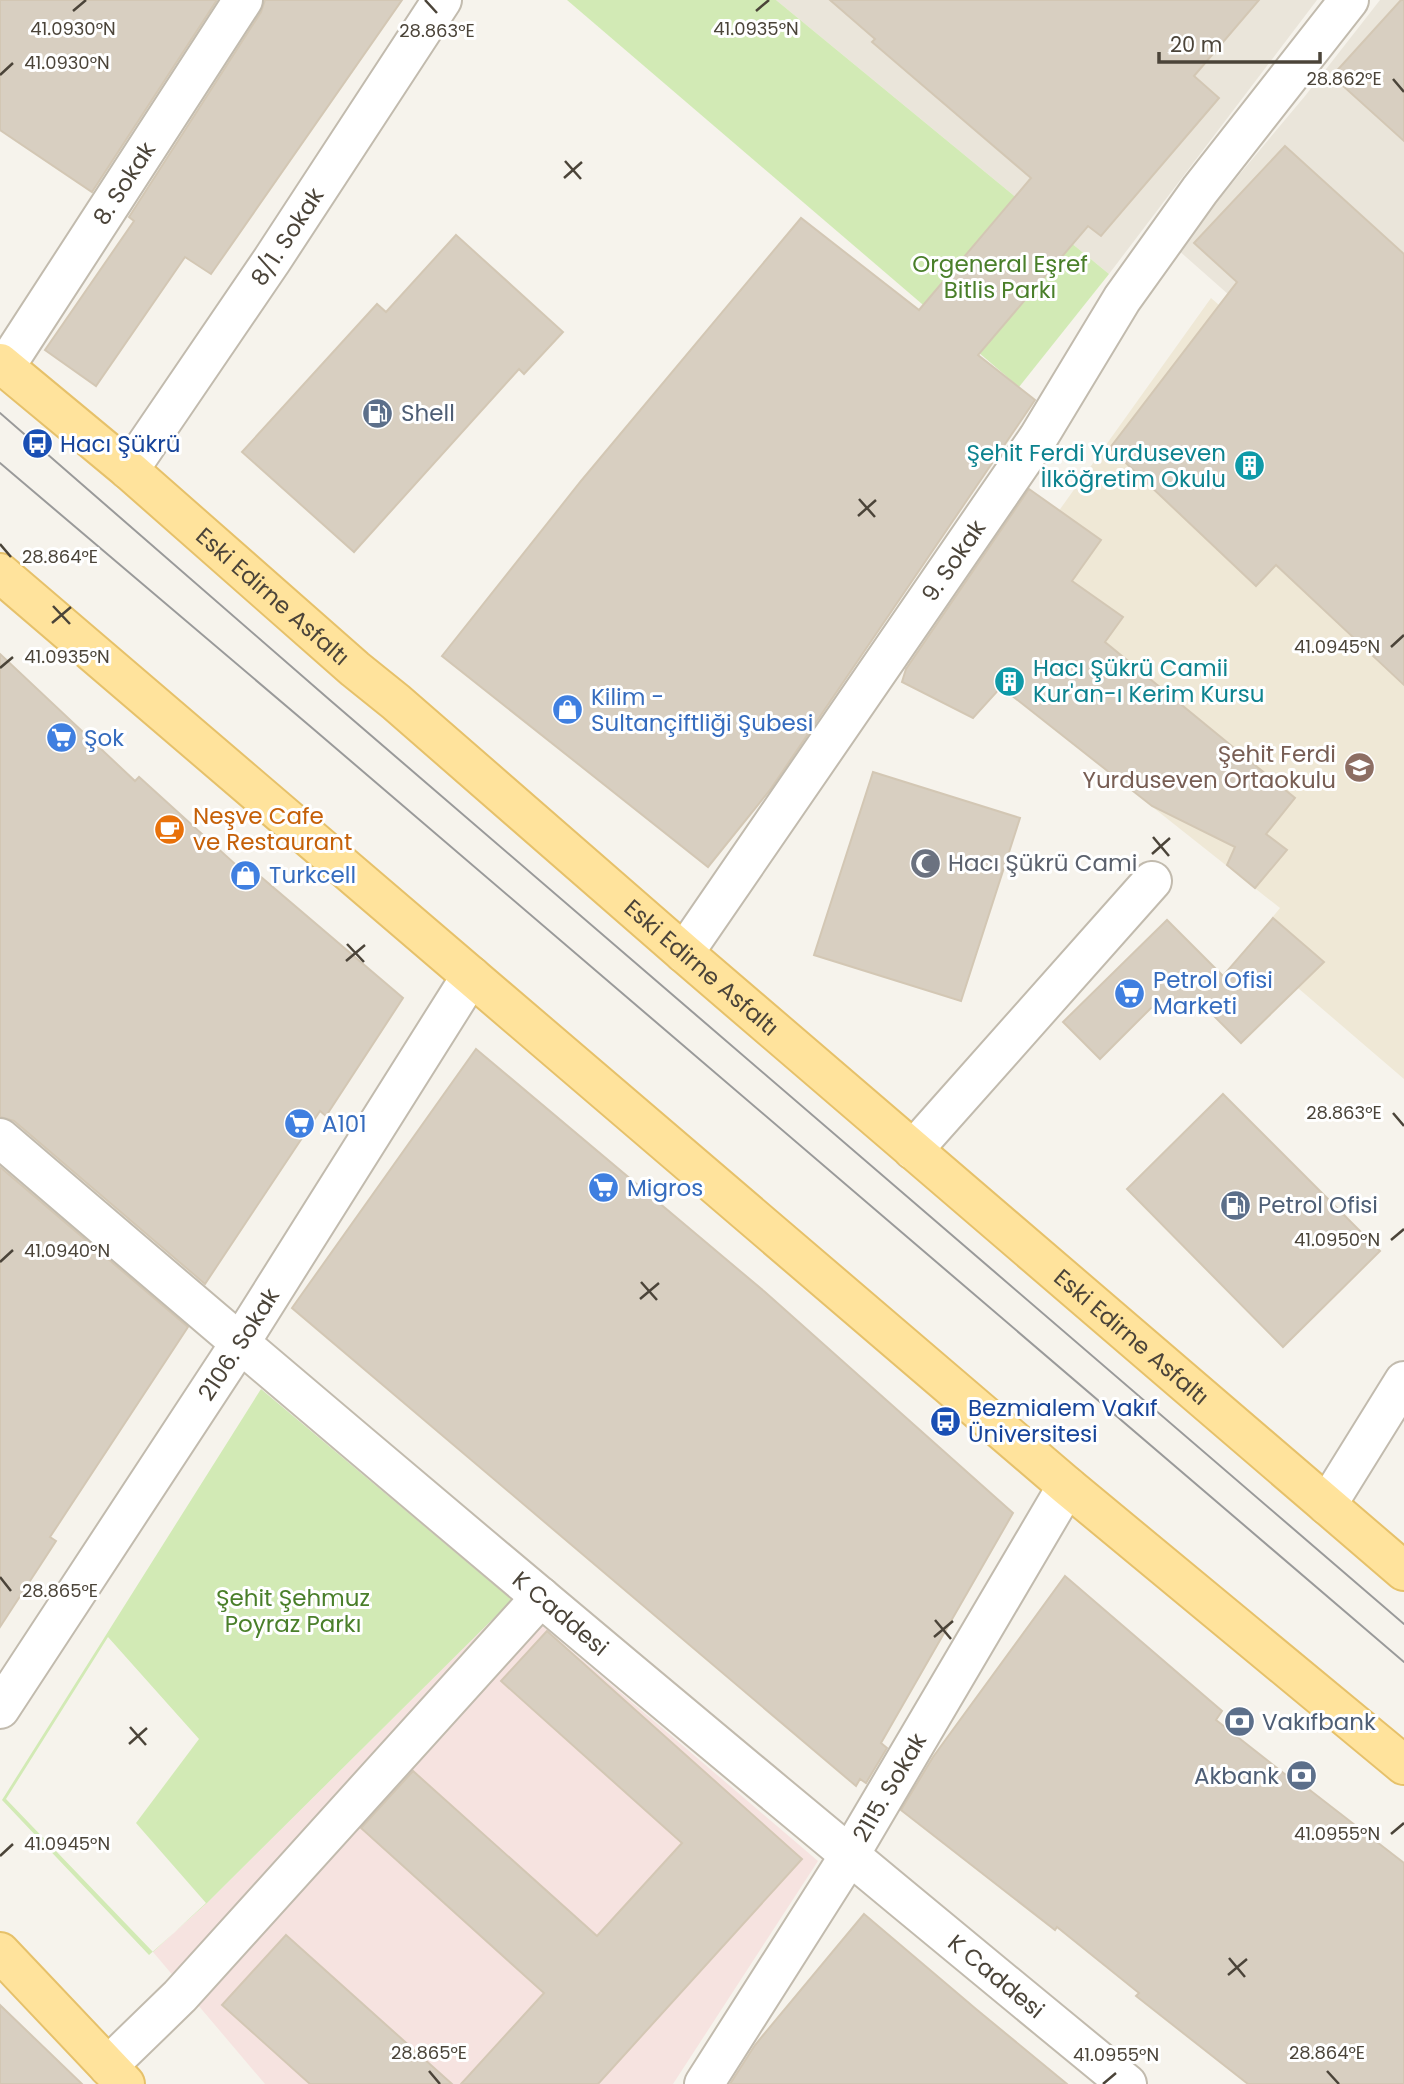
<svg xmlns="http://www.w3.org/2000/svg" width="1404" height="2084" font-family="Poppins,sans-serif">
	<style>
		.residential { fill: #eae5da }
		.education { fill: #efe8d6 }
		.medical { fill: #f6e3e0 }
		.green { fill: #d2eab5; fill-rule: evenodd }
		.building { fill: #d8cfc1; stroke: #d3c7b4; stroke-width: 2 }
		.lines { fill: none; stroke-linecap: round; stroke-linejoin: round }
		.minor-casing { stroke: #c2bbae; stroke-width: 42 }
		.major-casing { stroke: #e6c16a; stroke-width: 42 }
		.minor { stroke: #fff; stroke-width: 38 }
		.major { stroke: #ffe39c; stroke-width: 38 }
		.tram { stroke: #9a9a9a; stroke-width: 2 }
		.ticks { fill: none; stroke: #4b4439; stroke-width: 2.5 }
		.labels { text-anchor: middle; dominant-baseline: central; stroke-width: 6; stroke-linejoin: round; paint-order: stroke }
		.street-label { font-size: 23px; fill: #4b4439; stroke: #fff }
		.park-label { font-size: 23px; fill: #4a7f2a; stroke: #fff }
		.service-label { font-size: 23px; fill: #4e5e75; stroke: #fff; text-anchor: start }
		.transit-label { font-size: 23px; fill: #164399; stroke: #fff; text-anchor: start }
		.culture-label { font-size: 23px; fill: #0d838f; stroke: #fff; text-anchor: end }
		.shop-label { font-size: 23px; fill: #366cbe; stroke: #fff; text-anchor: start }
		.education-label { font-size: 23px; fill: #785e54; stroke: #fff; text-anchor: end }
		.food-label { font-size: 23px; fill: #c56008; stroke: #fff; text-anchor: start }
		.worship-label { font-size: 23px; fill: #5b616d; stroke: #fff; text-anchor: start }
		.ticks-label { font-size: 18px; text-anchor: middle; fill: #4b4439; stroke: #fff; stroke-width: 6; stroke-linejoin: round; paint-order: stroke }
	</style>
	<rect width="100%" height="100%" fill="#f6f3ec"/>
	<g class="residential">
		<path d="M776,0H1317L1109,274Z"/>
		<path d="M1380,0H1404V450L1177,249L1305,96Z"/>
	</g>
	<path class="education" d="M1211,298L1404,466V1079L1249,946L1280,908L1049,725L998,596Z"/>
	<path class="medical" d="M512,1600L818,1861L673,2084H265L153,1952L207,1903Z"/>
	<g class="green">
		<path d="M567,0H776L1109,274L1019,387Z"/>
		<path d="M261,1389L512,1600L207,1903L149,1955L2,1800ZM108,1637L199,1739L136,1823L206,1903L153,1952L6,1799Z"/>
	</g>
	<g class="building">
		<path d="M0,0H217L92,192L0,130Z"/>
		<path d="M265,0H402L211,274L185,257L96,386L45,350L134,221L129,217L261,12Z"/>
		<path d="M830,0H1259L1194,76L1219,98L1101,236L1088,226L978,355L1035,400L770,790L708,867L442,656L581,481L801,218L919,310L1031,178L872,42L875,39Z"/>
		<path d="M1401,0H1404V141L1332,76Z"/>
		<path d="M1285,146L1404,254V685L1276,565L1256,586L1110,448L1237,282L1194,243Z"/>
		<path d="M456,235L563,332L524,374L519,369L354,552L242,452L377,304L386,312Z"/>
		<path d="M1029,489L1101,540L1072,581L1123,617L1105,642L1295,798L1266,834L1287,850L1255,888L1227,865L1235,847L1152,806L1001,687L973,718L902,682L906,669Z"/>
		<path d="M0,654L135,781L139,777L256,883L261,877L403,998L326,1116L320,1111L205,1284L14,1121L0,1117Z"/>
		<path d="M873,772L1020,818L961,1001L814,955Z"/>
		<path d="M1273,918L1324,962L1241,1043L1203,1005L1151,1008L1100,1059L1063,1022L1167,920L1223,976Z"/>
		<path d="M476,1049L765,1292L1013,1513L881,1743L887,1748L866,1783L860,1779L856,1786L292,1308Z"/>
		<path d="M1223,1094L1380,1251L1283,1347L1127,1189Z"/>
		<path d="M0,1167L188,1327L50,1537L56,1541L0,1627Z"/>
		<path d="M1065,1576L1222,1711L1216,1720L1300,1786L1302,1784L1404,1863V2084H1248L1136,1996L1139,1993L1057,1927L1055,1930L901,1810L933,1757Z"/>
		<path d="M547,1631L802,1859L598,2084H461L544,1993L361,1828L413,1771L597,1936L682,1843L501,1681Z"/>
		<path d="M864,1914L976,2009L1067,2084H730L755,2045Z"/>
		<path d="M286,1935L452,2084H310L222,2005Z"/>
		<path d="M0,2005L82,2084H0Z"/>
	</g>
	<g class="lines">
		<defs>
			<g id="minor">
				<path id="s1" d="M5,367L243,0"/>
				<path id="s2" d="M129,470L272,260L442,0"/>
				<path id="s3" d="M684,953L1038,438L1122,299L1200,190L1349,0"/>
				<path id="s4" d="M0,1138C372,1457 748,1773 1127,2084"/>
				<path d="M913,1150L1152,881"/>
				<path d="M1327,1505L1404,1381"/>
				<path id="s5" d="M0,1709L240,1343L471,976"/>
				<path d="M108,2066L180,1996L541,1597"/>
				<path id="s6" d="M704,2084L849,1856L1067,1486"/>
			</g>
			<g id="major">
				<path id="s7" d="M0,363L129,470L355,669L396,702L684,953L1404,1571"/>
				<path d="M0,573L1067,1486L1404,1765"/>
				<path d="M0,1952L125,2084"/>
			</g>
		</defs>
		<use href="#minor" class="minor-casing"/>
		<use href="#major" class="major-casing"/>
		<use href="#minor" class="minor"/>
		<use href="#major" class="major"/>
		<g class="tram">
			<path d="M0,413L331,701L1404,1624"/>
			<path d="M0,463L311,727L1404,1662"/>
		</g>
	</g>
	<path class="ticks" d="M425,0L437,13M73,11L86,0M756,11L769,0M0,75L13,63M1393,79L1404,92M565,161L581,179M564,178L582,162M859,499L875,517M858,516L876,500M0,544L11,557M53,606L70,624M52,623L71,607M1391,647L1404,635M0,668L13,657M1153,837L1169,856M1152,854L1170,838M347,944L364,962M346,961L365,945M1393,1113L1404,1126M1391,1240L1404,1229M0,1262L13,1250M641,1282L657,1300M640,1299L659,1283M0,1577L11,1591M935,1620L951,1639M934,1637L953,1621M130,1727L146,1745M129,1744L147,1728M1391,1834L1404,1823M0,1856L13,1844M1229,1958L1245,1977M1228,1975L1247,1959M429,2071L440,2084M1327,2071L1339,2084M1103,2084L1116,2073"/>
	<defs>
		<symbol id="fuel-disc" viewBox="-11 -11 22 22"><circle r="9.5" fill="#5c6f8a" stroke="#fff"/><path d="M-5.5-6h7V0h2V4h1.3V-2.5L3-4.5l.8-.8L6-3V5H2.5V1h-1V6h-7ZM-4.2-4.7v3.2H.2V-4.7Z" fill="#fff"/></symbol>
		<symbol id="bus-disc" viewBox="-11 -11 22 22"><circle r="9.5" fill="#1a4fb4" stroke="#fff"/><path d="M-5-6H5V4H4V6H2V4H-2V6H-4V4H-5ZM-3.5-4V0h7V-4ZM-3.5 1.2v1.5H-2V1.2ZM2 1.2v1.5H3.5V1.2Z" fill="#fff"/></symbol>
		<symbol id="building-disc" viewBox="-11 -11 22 22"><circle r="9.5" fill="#0f9aa8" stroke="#fff"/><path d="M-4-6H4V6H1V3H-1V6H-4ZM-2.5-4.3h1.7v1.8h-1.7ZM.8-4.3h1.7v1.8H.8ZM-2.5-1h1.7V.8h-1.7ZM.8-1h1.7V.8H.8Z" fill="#fff"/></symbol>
		<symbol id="shop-disc" viewBox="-11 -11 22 22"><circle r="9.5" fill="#3f7fe0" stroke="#fff"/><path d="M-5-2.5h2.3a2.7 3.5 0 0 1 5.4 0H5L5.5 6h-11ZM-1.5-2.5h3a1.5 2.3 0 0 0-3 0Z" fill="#fff"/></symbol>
		<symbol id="supermarket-disc" viewBox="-11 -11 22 22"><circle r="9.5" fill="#3f7fe0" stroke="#fff"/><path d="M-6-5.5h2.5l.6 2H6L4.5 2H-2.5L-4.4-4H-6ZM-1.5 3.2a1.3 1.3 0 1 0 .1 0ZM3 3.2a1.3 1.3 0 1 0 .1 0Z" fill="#fff"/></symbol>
		<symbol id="school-disc" viewBox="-11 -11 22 22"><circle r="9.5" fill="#8d6e63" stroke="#fff"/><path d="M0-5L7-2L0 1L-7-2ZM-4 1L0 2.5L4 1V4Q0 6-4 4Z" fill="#fff"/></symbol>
		<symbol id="cafe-disc" viewBox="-11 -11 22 22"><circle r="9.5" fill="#e8710a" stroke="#fff"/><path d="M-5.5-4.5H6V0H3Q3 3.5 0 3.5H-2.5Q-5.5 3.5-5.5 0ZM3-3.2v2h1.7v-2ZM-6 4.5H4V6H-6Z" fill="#fff"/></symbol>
		<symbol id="mosque-disc" viewBox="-11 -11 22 22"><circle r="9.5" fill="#6b7280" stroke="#fff"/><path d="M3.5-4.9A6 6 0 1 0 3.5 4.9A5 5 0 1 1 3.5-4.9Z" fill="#fff"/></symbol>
		<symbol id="bank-disc" viewBox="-11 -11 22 22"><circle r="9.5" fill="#5c6f8a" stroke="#fff"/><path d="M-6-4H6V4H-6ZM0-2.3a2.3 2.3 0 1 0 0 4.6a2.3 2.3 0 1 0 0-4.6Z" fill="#fff"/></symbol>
	</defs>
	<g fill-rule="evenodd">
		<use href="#fuel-disc" x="360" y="396" width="35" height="35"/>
		<use href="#bus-disc" x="20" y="426" width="35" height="35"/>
		<use href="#building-disc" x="1232" y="448" width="35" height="35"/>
		<use href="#building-disc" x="992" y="664" width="35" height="35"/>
		<use href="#shop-disc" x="550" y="692" width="35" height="35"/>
		<use href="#supermarket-disc" x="44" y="720" width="35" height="35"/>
		<use href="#school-disc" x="1342" y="750" width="35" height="35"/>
		<use href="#cafe-disc" x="152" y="812" width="35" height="35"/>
		<use href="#mosque-disc" x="908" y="846" width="35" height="35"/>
		<use href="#shop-disc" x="228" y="858" width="35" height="35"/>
		<use href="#supermarket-disc" x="1112" y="976" width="35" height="35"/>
		<use href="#supermarket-disc" x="282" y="1106" width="35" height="35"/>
		<use href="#supermarket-disc" x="586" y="1170" width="35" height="35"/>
		<use href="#fuel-disc" x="1218" y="1188" width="35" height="35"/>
		<use href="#bus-disc" x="928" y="1404" width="35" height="35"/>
		<use href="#bank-disc" x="1222" y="1704" width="35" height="35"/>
		<use href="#bank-disc" x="1284" y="1758" width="35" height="35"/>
	</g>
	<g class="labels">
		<g class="street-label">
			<text stroke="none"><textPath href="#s1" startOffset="219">8. Sokak</textPath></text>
			<text stroke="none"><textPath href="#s2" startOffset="282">8/1. Sokak</textPath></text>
			<text stroke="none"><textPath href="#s3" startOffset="476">9. Sokak</textPath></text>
			<text stroke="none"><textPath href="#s7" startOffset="359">Eski Edirne Asfaltı</textPath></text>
			<text stroke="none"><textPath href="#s7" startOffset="926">Eski Edirne Asfaltı</textPath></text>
			<text stroke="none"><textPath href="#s7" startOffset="1493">Eski Edirne Asfaltı</textPath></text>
			<text stroke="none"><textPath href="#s5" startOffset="436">2106. Sokak</textPath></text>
			<text stroke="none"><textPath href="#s4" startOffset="735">K Caddesi</textPath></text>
			<text stroke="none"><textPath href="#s6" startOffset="350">2115. Sokak</textPath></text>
			<text stroke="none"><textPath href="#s4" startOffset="1302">K Caddesi</textPath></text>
		</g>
		<g class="park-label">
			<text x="1000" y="264">Orgeneral Eşref<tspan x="1000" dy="26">Bitlis Parkı</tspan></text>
			<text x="293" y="1598">Şehit Şehmuz<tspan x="293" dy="26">Poyraz Parkı</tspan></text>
		</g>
		<g class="service-label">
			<text x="401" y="413">Shell</text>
			<text x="1258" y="1205">Petrol Ofisi</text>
			<text x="1262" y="1722">Vakıfbank</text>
			<text x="1279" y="1776" text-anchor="end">Akbank</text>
		</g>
		<g class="transit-label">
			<text x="60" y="444">Hacı Şükrü</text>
			<text x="968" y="1408">Bezmialem Vakıf<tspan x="968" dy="26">Üniversitesi</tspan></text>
		</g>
		<g class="culture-label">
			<text x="1226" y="453">Şehit Ferdi Yurduseven<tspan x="1226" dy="26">İlköğretim Okulu</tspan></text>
			<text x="1033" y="668" text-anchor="start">Hacı Şükrü Camii<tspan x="1033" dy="26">Kur'an-ı Kerim Kursu</tspan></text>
		</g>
		<g class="shop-label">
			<text x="591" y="697">Kilim -<tspan x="591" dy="26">Sultançiftliği Şubesi</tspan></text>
			<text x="84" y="738">Şok</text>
			<text x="269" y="875">Turkcell</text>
			<text x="1153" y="980">Petrol Ofisi<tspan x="1153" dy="26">Marketi</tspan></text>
			<text x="322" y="1124">A101</text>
			<text x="627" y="1188">Migros</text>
		</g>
		<g class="education-label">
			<text x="1336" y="754">Şehit Ferdi<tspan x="1336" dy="26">Yurduseven Ortaokulu</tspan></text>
		</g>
		<g class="food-label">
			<text x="193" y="816">Neşve Cafe<tspan x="193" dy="26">ve Restaurant</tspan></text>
		</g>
		<g class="worship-label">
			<text x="948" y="863">Hacı Şükrü Cami</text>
		</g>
	</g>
	<g class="ticks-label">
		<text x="73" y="35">41.0930°N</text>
		<text x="756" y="35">41.0935°N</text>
		<text x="437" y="37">28.863°E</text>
		<text x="67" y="69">41.0930°N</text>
		<text x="1344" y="85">28.862°E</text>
		<text x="60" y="563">28.864°E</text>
		<text x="1337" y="653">41.0945°N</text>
		<text x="67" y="663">41.0935°N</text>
		<text x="1344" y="1119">28.863°E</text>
		<text x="1337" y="1246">41.0950°N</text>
		<text x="67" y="1257">41.0940°N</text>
		<text x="60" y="1597">28.865°E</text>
		<text x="1337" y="1840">41.0955°N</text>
		<text x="67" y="1850">41.0945°N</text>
		<text x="429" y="2059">28.865°E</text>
		<text x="1327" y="2059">28.864°E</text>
		<text x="1116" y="2061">41.0955°N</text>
	</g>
	<path d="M1159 52v10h161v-10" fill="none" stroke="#4b4439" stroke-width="3.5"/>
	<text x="1170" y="52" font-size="21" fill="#4b4439" stroke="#ffffff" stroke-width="5" paint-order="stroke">20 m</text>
</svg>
